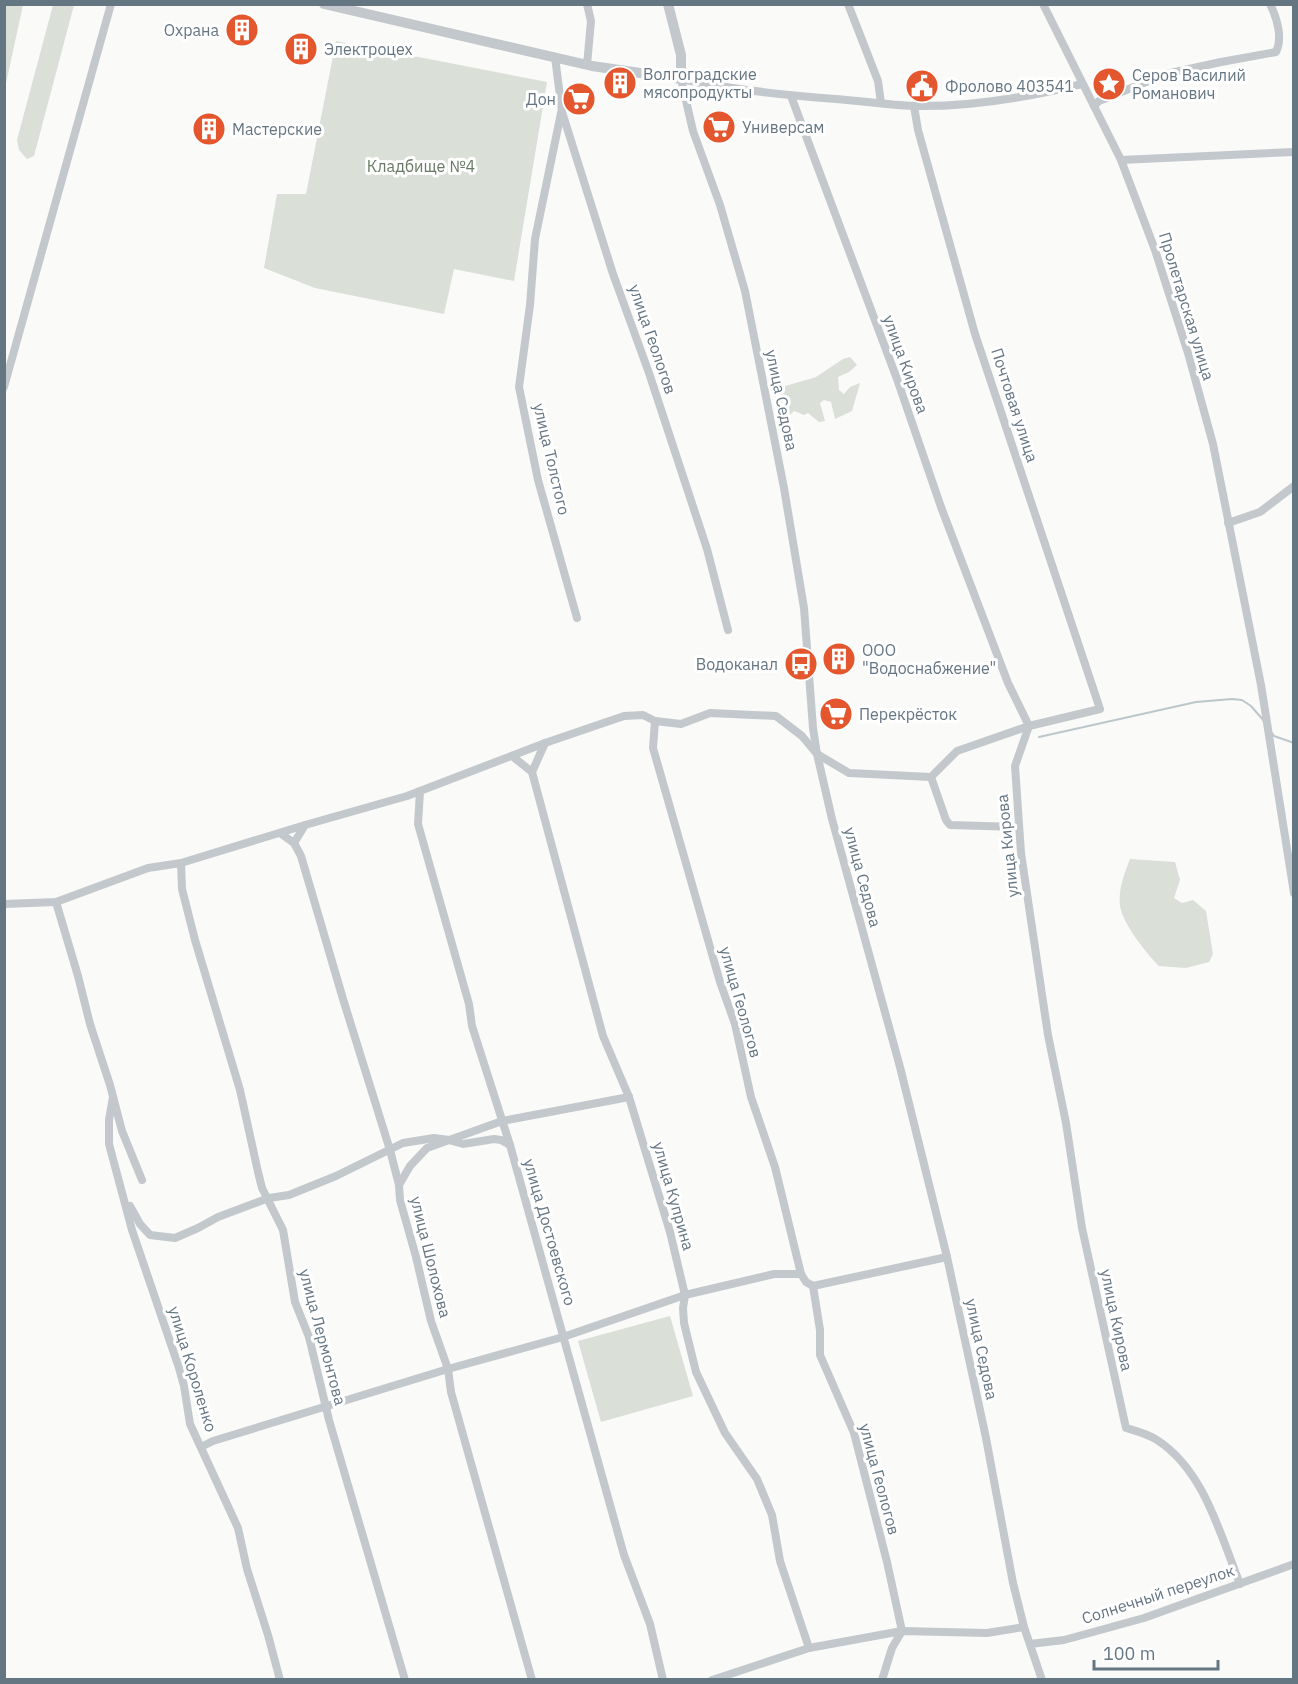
<svg xmlns="http://www.w3.org/2000/svg" width="1298" height="1684" font-family="'IBM Plex Sans',sans-serif">
	<style>
		.green { fill: #dadfd7 }
		.lines { fill: none; stroke-linecap: round; stroke-linejoin: round }
		.stream { stroke: #bbc7cb; stroke-width: 2 }
		.minor { stroke: #c3c8cc; stroke-width: 8 }
		.tertiary { stroke: #c3c8cc; stroke-width: 10 }
		.labels { text-anchor: middle; dominant-baseline: central; stroke-width: 6; stroke-linejoin: round; paint-order: stroke }
		.poi-label { font-size: 16px; fill: #657683; stroke: #fff; text-anchor: start }
		.park-label { font-size: 16px; fill: #687a64; stroke: #fff }
		.street-label { font-size: 16px; fill: #657683; stroke: #fff }
	</style>
	<rect width="100%" height="100%" fill="#fafaf8"/>
	<g class="green">
		<path d="M5,5H23L5,88L4,5Z"/>
		<path d="M53,5H74L34,156L27,159L19,150L17,140Z"/>
		<path d="M336,41L547,82L514,281L454,269L444,314L315,288L264,268L277,194H306Z"/>
		<path d="M850,357L857,365L849,372L838,377L839,390L844,394L850,387L860,383L852,411L835,419L831,402L824,400L820,403L825,421L819,422L808,413L804,415L794,411L790,415L784,412L783,421L775,399V389L816,377L843,359Z"/>
		<path d="M1130,859L1175,862L1180,880L1174,898L1182,903L1193,900L1206,911L1213,954L1209,962L1186,968L1159,966C1146,953 1123,924 1120,906C1118,890 1124,874 1130,859Z"/>
		<path d="M670,1316L693,1396L601,1422L578,1341Z"/>
	</g>
	<g class="lines">
		<g class="stream">
			<path d="M1272,733L1274,736L1294,743"/>
			<path d="M1039,737L1196,702L1232,699L1242,700L1251,706L1264,721"/>
		</g>
		<g class="minor">
			<path d="M587,4L591,21L587,65"/>
			<path d="M848,4L878,81L881,103"/>
			<path d="M1043,4L1121,160L1155,250L1188,353L1213,444L1261,685L1294,893"/>
			<path d="M555,57L562,112L613,274L649,373L707,549L728,630"/>
			<path d="M791,96L897,379L941,507L1008,683L1029,726L1015,766L1021,853L1048,1035L1066,1123L1082,1228L1126,1428C1136,1431 1148,1434 1157,1440C1204,1470 1220,1534 1240,1584"/>
			<path d="M914,106L918,130L975,334L1100,709L1029,726L957,751L931,777"/>
			<path d="M1094,106L1099,101L1166,74L1221,62L1276,52C1283,38 1277,18 1270,4"/>
			<path d="M561,113L535,239L530,305L519,387L538,480L577,618"/>
			<path d="M1121,160L1294,152"/>
			<path d="M4,387L111,4"/>
			<path d="M1228,523L1260,512L1294,486"/>
			<path d="M655,721L653,748L720,982L735,1024L751,1097L775,1167L801,1274L806,1282L813,1286L947,1257"/>
			<path d="M545,743L532,772L603,1036L629,1097L670,1232L685,1295L683,1308L684,1323L696,1372L725,1433L757,1479L772,1515L780,1561L809,1648"/>
			<path d="M512,756L532,772"/>
			<path d="M420,791L418,824L469,1004L472,1026L510,1145L624,1555L650,1624L663,1680"/>
			<path d="M280,833L294,843L305,825L407,796L545,743L624,716L643,715L655,721L681,724L710,713L776,716L802,736L817,754L849,773L931,777L946,820L950,825L1018,827"/>
			<path d="M294,843L301,856L343,999L390,1150L399,1185L400,1200L416,1257L431,1321L448,1369L451,1392L532,1680"/>
			<path d="M181,863L182,889L195,940L240,1090L258,1172L262,1188L283,1230L295,1302L309,1337L329,1420L405,1680"/>
			<path d="M56,902L78,976L90,1024L110,1085L122,1131L142,1180"/>
			<path d="M4,904L56,902L148,868L181,863L305,825"/>
			<path d="M113,1097L109,1120V1144L132,1230L179,1368L184,1386L190,1424L238,1528L247,1569L268,1635L280,1680"/>
			<path d="M399,1185L410,1166L427,1148L502,1121L629,1097"/>
			<path d="M130,1206L140,1224L150,1235L175,1238L198,1228L218,1217L269,1198L289,1195L336,1176L403,1143L434,1138L449,1140L463,1144L494,1139L501,1140L510,1145"/>
			<path d="M813,1286L820,1330V1355L854,1433L887,1562L902,1631L892,1648L882,1680"/>
			<path d="M201,1447L213,1441L448,1369L563,1337L685,1295L774,1274H801"/>
			<path d="M1030,1644L1064,1640L1144,1618L1294,1564"/>
			<path d="M712,1680L809,1648L902,1631L987,1633L1024,1627"/>
			<path d="M1042,1680L1024,1627L1013,1583L986,1438L947,1257L900,1067L832,819L817,754L813,728L804,608L784,488L745,291L720,205L693,131L681,79C732,90 784,95 836,99C862,101 888,105 914,106C968,107 1029,97 1082,84"/>
		</g>
		<path class="tertiary" d="M324,4L592,66L681,79V55L668,4"/>
	</g>
	<defs>
		<symbol id="building-disc" viewBox="-11 -11 22 22"><circle r="9.5" fill="#e4572e" stroke="#fff"/><path d="M-4-6H4V6H1V3H-1V6H-4ZM-2.5-4.3h1.7v1.8h-1.7ZM.8-4.3h1.7v1.8H.8ZM-2.5-1h1.7V.8h-1.7ZM.8-1h1.7V.8H.8Z" fill="#fff"/></symbol>
		<symbol id="sight-disc" viewBox="-11 -11 22 22"><circle r="9.5" fill="#e4572e" stroke="#fff"/><path d="M0-6L1.8-2.2L6-1.7L2.9 1.2L3.7 5.4L0 3.3L-3.7 5.4L-2.9 1.2L-6-1.7L-1.8-2.2Z" fill="#fff"/></symbol>
		<symbol id="civic-disc" viewBox="-11 -11 22 22"><circle r="9.5" fill="#e4572e" stroke="#fff"/><path d="M-.6-6.5H3V-4.5H.6V-3L4-1V1h2V6H-6V1h2V-1L-.6-3ZM-1.2 2.5V6h2.4V2.5Z" fill="#fff"/></symbol>
		<symbol id="supermarket-disc" viewBox="-11 -11 22 22"><circle r="9.5" fill="#e4572e" stroke="#fff"/><path d="M-6-5.5h2.5l.6 2H6L4.5 2H-2.5L-4.4-4H-6ZM-1.5 3.2a1.3 1.3 0 1 0 .1 0ZM3 3.2a1.3 1.3 0 1 0 .1 0Z" fill="#fff"/></symbol>
		<symbol id="bus-disc" viewBox="-11 -11 22 22"><circle r="9.5" fill="#e4572e" stroke="#fff"/><path d="M-5-6H5V4H4V6H2V4H-2V6H-4V4H-5ZM-3.5-4V0h7V-4ZM-3.5 1.2v1.5H-2V1.2ZM2 1.2v1.5H3.5V1.2Z" fill="#fff"/></symbol>
	</defs>
	<g fill-rule="evenodd">
		<use href="#building-disc" x="223" y="11" width="38" height="38"/>
		<use href="#building-disc" x="282" y="30" width="38" height="38"/>
		<use href="#building-disc" x="601" y="64" width="38" height="38"/>
		<use href="#sight-disc" x="1090" y="65" width="38" height="38"/>
		<use href="#civic-disc" x="903" y="67" width="38" height="38"/>
		<use href="#supermarket-disc" x="560" y="80" width="38" height="38"/>
		<use href="#supermarket-disc" x="700" y="108" width="38" height="38"/>
		<use href="#building-disc" x="190" y="110" width="38" height="38"/>
		<use href="#building-disc" x="820" y="640" width="38" height="38"/>
		<use href="#bus-disc" x="782" y="645" width="38" height="38"/>
		<use href="#supermarket-disc" x="817" y="695" width="38" height="38"/>
	</g>
	<g class="labels">
		<g class="poi-label">
			<text x="219" y="30" text-anchor="end">Охрана</text>
			<text x="324" y="49">Электроцех</text>
			<text x="643" y="74">Волгоградские<tspan x="643" dy="18">мясопродукты</tspan></text>
			<text x="1132" y="75">Серов Василий<tspan x="1132" dy="18">Романович</tspan></text>
			<text x="945" y="86">Фролово 403541</text>
			<text x="556" y="99" text-anchor="end">Дон</text>
			<text x="742" y="127">Универсам</text>
			<text x="232" y="129">Мастерские</text>
			<text x="862" y="650">ООО<tspan x="862" dy="18">"Водоснабжение"</tspan></text>
			<text x="778" y="664" text-anchor="end">Водоканал</text>
			<text x="859" y="714">Перекрёсток</text>
		</g>
		<g class="park-label">
			<text x="421" y="166">Кладбище №4</text>
		</g>
		<g class="street-label">
			<text transform="translate(1187 306) rotate(73)">Пролетарская улица</text>
			<text transform="translate(653 339) rotate(71)">улица Геологов</text>
			<text transform="translate(906 364) rotate(70)">улица Кирова</text>
			<text transform="translate(782 400) rotate(78)">улица Седова</text>
			<text transform="translate(1015 405) rotate(72)">Почтовая улица</text>
			<text transform="translate(552 459) rotate(77)">улица Толстого</text>
			<text transform="translate(1007 846) rotate(-96)">улица Кирова</text>
			<text transform="translate(863 877) rotate(75)">улица Седова</text>
			<text transform="translate(741 1002) rotate(74)">улица Геологов</text>
			<text transform="translate(674 1196) rotate(74)">улица Куприна</text>
			<text transform="translate(550 1232) rotate(74)">улица Достоевского</text>
			<text transform="translate(431 1257) rotate(76)">улица Шолохова</text>
			<text transform="translate(1117 1320) rotate(78)">улица Кирова</text>
			<text transform="translate(323 1337) rotate(75)">улица Лермонтова</text>
			<text transform="translate(982 1349) rotate(78)">улица Седова</text>
			<text transform="translate(193 1369) rotate(73)">улица Короленко</text>
			<text transform="translate(880 1479) rotate(75)">улица Геологов</text>
			<text transform="translate(1158 1594) rotate(-18)">Солнечный переулок</text>
		</g>
	</g>
	<rect width="1298" height="1684" fill="none" stroke="#657683" stroke-width="12"/>
	<path d="M1094 1660v9h124v-9" fill="none" stroke="#657683" stroke-width="3"/>
	<text x="1103" y="1660" font-size="18" fill="#657683" stroke="#ffffff" stroke-width="4.5" paint-order="stroke">100 m</text>
</svg>
